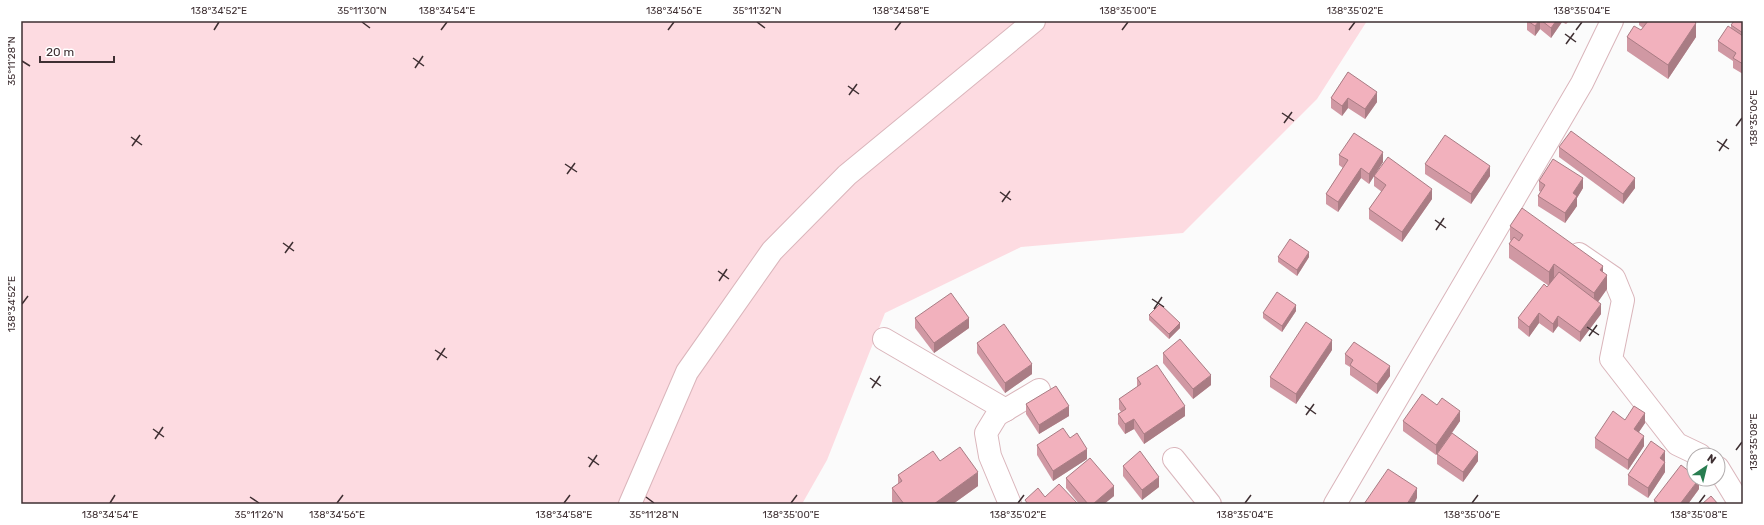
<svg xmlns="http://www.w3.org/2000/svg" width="1764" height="525" font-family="Rubik,sans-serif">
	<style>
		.green { fill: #fddbe1 }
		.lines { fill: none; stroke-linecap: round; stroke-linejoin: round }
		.minor-casing { stroke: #dab5bb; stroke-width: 24 }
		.minor { stroke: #fff; stroke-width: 22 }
		.wall { fill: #d098a3 }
		.shaded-wall { fill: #a97c84 }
		.building { fill: #f2b1bd; stroke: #a97c84 }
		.ticks { fill: none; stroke: #3e2f32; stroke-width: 1.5 }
		.neatline { fill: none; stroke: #3e2f32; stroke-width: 1.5 }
		.ticks-label { font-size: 10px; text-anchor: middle; fill: #3e2f32 }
	</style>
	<rect width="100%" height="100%" fill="#fbfbfb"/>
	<path class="green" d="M21,21H1367L1317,99L1183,233L1021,247L885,313L827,460L802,504H21Z"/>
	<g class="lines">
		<defs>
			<g id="minor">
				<path d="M1579,254L1614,278L1623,300L1611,359L1677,444L1700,455"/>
				<path d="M884,339L1006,410"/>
				<path d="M1174,459L1210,504"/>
				<path d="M1718,468L1740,504"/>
				<path d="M630,504L687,372L772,251L847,175L1034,21"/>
				<path d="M1010,504L990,456L986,433L997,415L1039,390"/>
				<path d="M1335,504L1582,83L1612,21"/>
			</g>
		</defs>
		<use href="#minor" class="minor-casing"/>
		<use href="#minor" class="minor"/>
	</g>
	<g class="wall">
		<path d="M1527,21H1569L1566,24L1562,22L1551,38L1540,29L1535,36L1527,30Z"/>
		<path d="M1639,21H1695V22L1696,37L1668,79L1627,51V37L1641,30L1643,28L1639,25Z"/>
		<path d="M1743,21V74L1733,68V61L1718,51V41L1731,29V25Z"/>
		<path d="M1348,72L1377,102L1365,119L1348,108L1342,116L1331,108V98Z"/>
		<path d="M1559,147L1635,188L1623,204L1559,157Z"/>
		<path d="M1339,155L1383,162L1374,176L1432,199L1402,242L1369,219V209L1382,192L1374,186V176L1369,184L1361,178L1338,212L1326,204V194L1343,168L1339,165Z"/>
		<path d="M1425,164L1490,176L1471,204L1425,174Z"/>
		<path d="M1539,181L1583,188L1577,198V206L1565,223L1538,206V196L1541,192L1539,191Z"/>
		<path d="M1510,226L1603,272L1607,289L1598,302L1601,314L1580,342L1558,326L1553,333L1539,323L1529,337L1518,328V318L1549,286L1509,258V244L1511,241L1510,240Z"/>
		<path d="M1278,257H1309L1297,276L1278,262Z"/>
		<path d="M1296,311L1282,332L1263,318V313Z"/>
		<path d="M1149,315L1180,328L1169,339L1149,320Z"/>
		<path d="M915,318L969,328L934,353L915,328Z"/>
		<path d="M977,343L1032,374L1005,393L977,353Z"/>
		<path d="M1332,350L1296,404L1270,387V377Z"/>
		<path d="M1163,353L1211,385L1193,399L1163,363Z"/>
		<path d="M1345,354L1390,376L1377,394L1350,375V367L1345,364Z"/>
		<path d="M1137,378L1185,416L1144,444L1134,429L1125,434L1118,424V414L1121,412L1119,409V399L1137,387Z"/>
		<path d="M1026,404L1069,416L1039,434L1026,414Z"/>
		<path d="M1625,420L1645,423L1639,432L1644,446L1628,470L1595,448V438Z"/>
		<path d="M1403,421H1460L1452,433L1478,461L1463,482L1437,464V454L1436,455L1403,431Z"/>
		<path d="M1070,438L1087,459L1053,481L1037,455V445Z"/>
		<path d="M940,461L978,486L953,504H894L892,502V488L898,484V475Z"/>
		<path d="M1665,461V472L1648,498L1628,485V475Z"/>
		<path d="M1123,466L1159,487L1142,500L1123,476Z"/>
		<path d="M1066,478L1114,496L1104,504H1079L1066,488Z"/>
		<path d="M1699,489L1688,504H1654V500Z"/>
	</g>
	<g class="shaded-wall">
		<path d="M1539,21H1540V29L1535,36V26Z"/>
		<path d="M1556,21H1562V22L1551,38V28Z"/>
		<path d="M1696,23V37L1668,79V65Z"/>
		<path d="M1377,92V102L1365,119V109Z"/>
		<path d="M1348,98V108L1342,116V106Z"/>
		<path d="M1383,152V162L1369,184V174Z"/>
		<path d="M1490,166V176L1471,204V194Z"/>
		<path d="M1361,168V178L1338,212V202Z"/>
		<path d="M1583,178V188L1577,198V206L1565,223V213L1573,193Z"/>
		<path d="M1635,178V188L1623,204V194Z"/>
		<path d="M1432,189V199L1402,242V232Z"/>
		<path d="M1309,252V257L1297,276V270Z"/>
		<path d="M1554,264V278L1549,286V272Z"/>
		<path d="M1603,266V280L1607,275V289L1594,307V293L1600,270Z"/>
		<path d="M1601,304V314L1580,342V332Z"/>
		<path d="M1296,305V311L1282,332V326Z"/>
		<path d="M1539,313V323L1529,337V327Z"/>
		<path d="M1558,316V326L1553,333V324Z"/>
		<path d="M969,318V328L934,353V343Z"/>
		<path d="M1180,323V328L1169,339V334Z"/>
		<path d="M1332,340V350L1296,404V394Z"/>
		<path d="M1032,364V374L1005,393V383Z"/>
		<path d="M1390,366V376L1377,394V384Z"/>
		<path d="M1211,375V385L1193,399V389Z"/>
		<path d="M1069,406V416L1039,434V425Z"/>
		<path d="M1185,406V416L1144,444V434Z"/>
		<path d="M1460,411V421L1436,455V445Z"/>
		<path d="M1645,413V423L1634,439V429Z"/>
		<path d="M1134,419V429L1125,434V424Z"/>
		<path d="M1644,436V446L1628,470V460Z"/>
		<path d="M1087,449V459L1053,481V471Z"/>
		<path d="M1665,451V461L1660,468V458Z"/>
		<path d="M1478,452V461L1463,482V472Z"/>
		<path d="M1665,462V472L1648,498V488Z"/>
		<path d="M978,472V486L953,504H934Z"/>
		<path d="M1159,477V487L1142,500V490Z"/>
		<path d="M1699,479V489L1688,504H1680Z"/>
		<path d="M1114,486V496L1104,504H1093Z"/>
		<path d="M1417,488V498L1414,504H1407Z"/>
	</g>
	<g class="building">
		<path d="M1528,21H1539L1535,26Z"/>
		<path d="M1542,21H1556L1551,28Z"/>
		<path d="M1648,21H1694L1696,23L1668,65L1627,37L1634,26L1641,30Z"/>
		<path d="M1734,21H1743V33L1731,25Z"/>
		<path d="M1728,26L1743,36V64L1733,58L1736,53L1718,41Z"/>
		<path d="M1348,72L1377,92L1365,109L1348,98L1342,106L1331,98Z"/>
		<path d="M1571,131L1635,178L1623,194L1559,147Z"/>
		<path d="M1354,133L1383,152L1369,174L1361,168L1338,202L1326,194L1348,160L1339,155Z"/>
		<path d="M1445,135L1490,166L1471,194L1425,164Z"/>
		<path d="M1388,157L1432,189L1402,232L1369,209L1386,185L1374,176Z"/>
		<path d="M1553,159L1583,178L1573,193L1577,196L1565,213L1538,196L1545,185L1539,181Z"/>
		<path d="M1522,208L1603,266L1600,270L1607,275L1594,293L1554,264L1549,272L1509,244L1514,237L1519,241L1523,235L1510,226Z"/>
		<path d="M1290,239L1309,252L1297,270L1278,257Z"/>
		<path d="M1559,272L1601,304L1580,332L1558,316L1553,324L1539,313L1529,327L1518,318L1544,284L1547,287Z"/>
		<path d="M1277,292L1296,305L1282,326L1263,313Z"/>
		<path d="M951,293L969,318L934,343L915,318Z"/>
		<path d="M1160,304L1180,323L1169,334L1149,315Z"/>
		<path d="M1306,322L1332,340L1296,394L1270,377Z"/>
		<path d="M1004,324L1032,364L1005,383L977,343Z"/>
		<path d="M1180,339L1211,375L1193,389L1163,353Z"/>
		<path d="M1354,342L1390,366L1377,384L1350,365L1353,360L1345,354Z"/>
		<path d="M1157,365L1185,406L1144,434L1134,419L1125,424L1118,414L1126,409L1119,399L1141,384L1137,378Z"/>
		<path d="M1056,386L1069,406L1039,425L1026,404Z"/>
		<path d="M1422,394L1437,405L1442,398L1460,411L1436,445L1403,421Z"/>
		<path d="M1634,406L1645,413L1634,429L1644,436L1628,460L1595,438L1613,411L1625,420Z"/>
		<path d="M1063,428L1070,438L1077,433L1087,449L1053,471L1037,445Z"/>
		<path d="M1452,433L1478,452L1463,472L1437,454Z"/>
		<path d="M1651,441L1665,451L1660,458L1665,462L1648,488L1628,475Z"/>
		<path d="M960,447L978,472L934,504H904L892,488L902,481L898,475L933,451L940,461Z"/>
		<path d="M1140,451L1159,477L1142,490L1123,466Z"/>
		<path d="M1090,458L1114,486L1093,504H1088L1066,478Z"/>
		<path d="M1681,465L1694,475V479H1699L1680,504H1659L1654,500Z"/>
		<path d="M1388,469L1417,488L1407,504H1364Z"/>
		<path d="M1059,484L1078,504H1028L1025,500L1038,488L1045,497Z"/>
		<path d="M1711,496L1718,504H1702Z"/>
	</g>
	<path class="ticks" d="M362,22L370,28M757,22L765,28M214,30L219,22M441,30L447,22M668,30L674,22M895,30L901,22M1122,30L1128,22M1349,30L1355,22M1576,30L1582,22M1565,34L1576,42M1566,44L1574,33M413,58L424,66M22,61L30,66M415,68L423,56M848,86L859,94M849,95L857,84M1282,113L1294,121M1284,123L1292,112M1736,126L1742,118M131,137L142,145M1717,141L1729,149M132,146L140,135M1719,151L1727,139M565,164L577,172M567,174L575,163M1000,192L1011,200M1002,202L1010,191M1435,220L1446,228M1436,230L1444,218M283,243L294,251M285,253L293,242M718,271L729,279M719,281L727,269M1152,299L1164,307M22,304L28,296M1154,309L1162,297M1587,327L1599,335M1589,336L1597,325M435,350L447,358M437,360L445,348M870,378L881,386M872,388L880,376M1305,406L1316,414M1306,415L1314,404M153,429L164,437M155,439L163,427M1736,450L1742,442M588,457L599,465M589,467L597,455M250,497L259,503M646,497L654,503M110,503L115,495M337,503L343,495M564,503L570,495M791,503L797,495M1018,503L1024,495M1245,503L1251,495M1472,503L1478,495M1699,503L1705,495"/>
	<rect width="1764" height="525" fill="none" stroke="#ffffff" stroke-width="44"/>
	<g transform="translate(1706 467) rotate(35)"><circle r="19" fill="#ffffff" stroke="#b2acad"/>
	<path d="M0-3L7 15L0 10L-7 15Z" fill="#287d50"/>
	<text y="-6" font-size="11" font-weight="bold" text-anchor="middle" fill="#3e2f32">N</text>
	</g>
	<path d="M40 56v6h74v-6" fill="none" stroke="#3e2f32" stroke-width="2"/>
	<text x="46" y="56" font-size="12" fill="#3e2f32" stroke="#ffffff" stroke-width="3" paint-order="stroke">20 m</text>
	<rect x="22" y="22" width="1720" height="481" class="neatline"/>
	<g class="ticks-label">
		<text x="219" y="14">138°34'52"E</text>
		<text x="362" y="14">35°11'30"N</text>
		<text x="447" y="14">138°34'54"E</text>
		<text x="674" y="14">138°34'56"E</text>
		<text x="757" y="14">35°11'32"N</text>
		<text x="901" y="14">138°34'58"E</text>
		<text x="1128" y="14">138°35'00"E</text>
		<text x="1355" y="14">138°35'02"E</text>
		<text x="1582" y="14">138°35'04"E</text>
		<text transform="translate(11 61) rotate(-90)" y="4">35°11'28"N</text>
		<text transform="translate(1753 118) rotate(-90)" y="4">138°35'06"E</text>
		<text transform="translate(11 304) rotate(-90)" y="4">138°34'52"E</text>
		<text transform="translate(1753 442) rotate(-90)" y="4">138°35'08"E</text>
		<text x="110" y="518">138°34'54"E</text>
		<text x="259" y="518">35°11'26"N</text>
		<text x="337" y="518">138°34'56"E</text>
		<text x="564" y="518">138°34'58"E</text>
		<text x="654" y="518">35°11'28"N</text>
		<text x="791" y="518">138°35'00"E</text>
		<text x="1018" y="518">138°35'02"E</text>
		<text x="1245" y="518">138°35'04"E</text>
		<text x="1472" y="518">138°35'06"E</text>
		<text x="1699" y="518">138°35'08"E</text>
	</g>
</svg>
